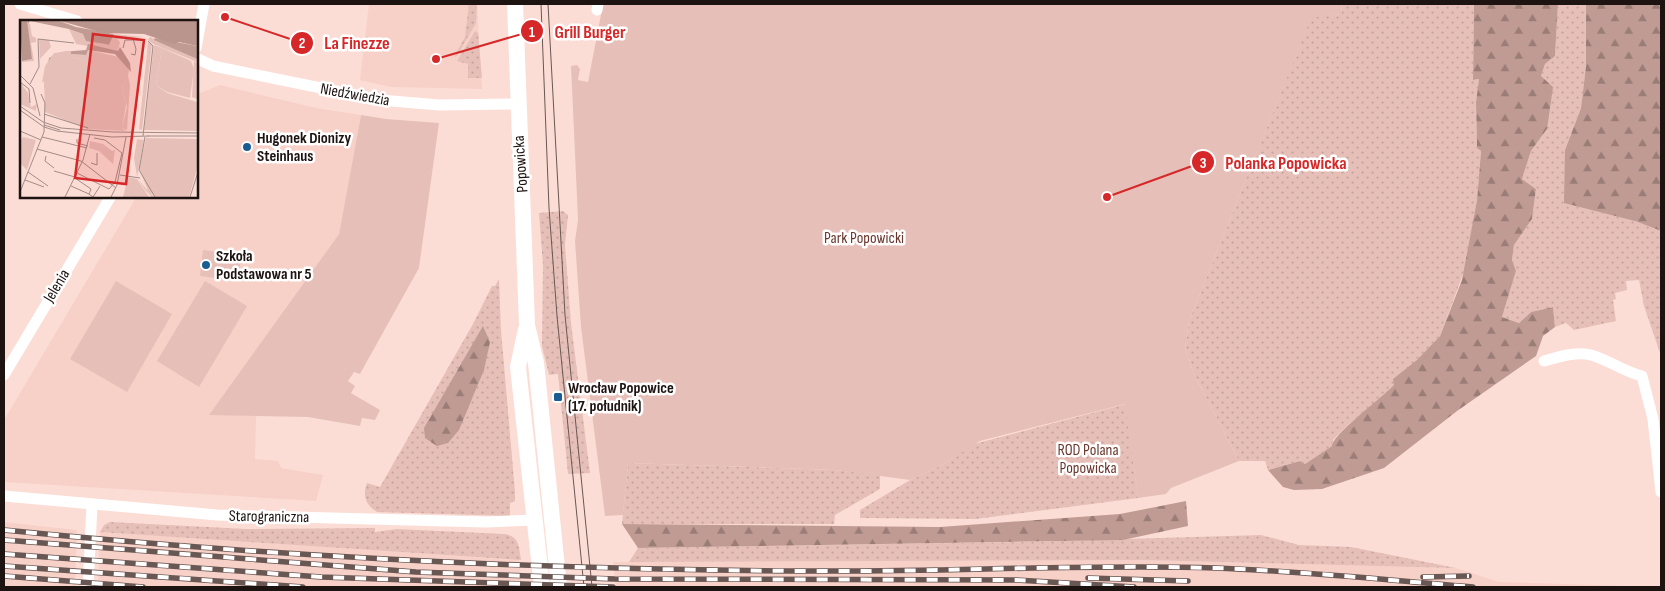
<svg xmlns="http://www.w3.org/2000/svg" width="1665" height="591" font-family="'Sofia Sans Condensed',sans-serif">
	<style>
		.built { fill: #f7d0c8 }
		.grass { fill: url(#grass-dots) }
		.forest { fill: url(#forest-firs) }
		.park { fill: #e6c0b8 }
		.lines { fill: none; stroke-linecap: round; stroke-linejoin: round }
		.street { stroke: #fff; stroke-width: 11 }
		.secondary { stroke: #fff; stroke-width: 16 }
		.tram { stroke: #685753; stroke-width: 1 }
		.rail-casing { stroke: #685753; stroke-width: 5.5 }
		.rail { stroke: #fff; stroke-width: 4; stroke-dasharray: 11; stroke-linecap: butt }
		.poi-dot { fill: #1b5d92; stroke: #fff; stroke-width: 2 }
		.labels { text-anchor: middle; dominant-baseline: central; stroke-width: 5; stroke-linejoin: round; paint-order: stroke }
		.street-label { font-size: 16px; fill: #1d1311; stroke: #fff }
		.poi-label { font-size: 16px; font-weight: bold; fill: #1d1311; stroke: #fff; text-anchor: start }
		.park-label { font-size: 16px; fill: #6a362c; stroke: #fff }
		.inset-road { fill: none; stroke: #a38c87; stroke-width: 1 }
		.view { fill: #d62828; fill-opacity: 0.15; stroke: #d62828; stroke-width: 2.5 }
		.inset-edge { fill: none; stroke: #1d1311; stroke-width: 2.5 }
		.leader { fill: none; stroke: #d62828; stroke-width: 2 }
		.callout-dot { fill: #d62828; stroke: #fff; stroke-width: 2 }
		.mark-label { font-size: 15px; text-anchor: middle; font-weight: bold; fill: #fff }
		.callout-label { font-size: 18px; text-anchor: middle; font-weight: bold; fill: #d62828; stroke: #fff; stroke-width: 5; stroke-linejoin: round; paint-order: stroke }
	</style>
	<defs>
		<pattern id="grass-dots" width="8" height="8" patternUnits="userSpaceOnUse" patternTransform="scale(1.25)"><rect width="8" height="8" fill="#e6c0b8"/><path d="M2 2h.1M6 6h.1" fill="none" stroke="#c5a49d" stroke-width="1.8" stroke-linecap="round"/></pattern>
		<pattern id="forest-firs" width="22" height="20" patternUnits="userSpaceOnUse" patternTransform="scale(1.25)"><rect width="22" height="20" fill="#c09b93"/><path d="M5 1l3.5 6h-7zM16 11l3.5 6h-7z" fill="#9b7d77"/></pattern>
	</defs>
	<rect width="100%" height="100%" fill="#fcddd6"/>
	<g class="built">
		<path d="M369,4H477L482,89L391,87L360,80Z"/>
		<path d="M220,85L316,108L361,115L339,234L210,414L256,416L255,459L278,461L281,468L323,475L316,501L4,482V420L137,196H196V98L200,93Z"/>
		<path d="M4,522L77,530L75,587H4Z"/>
		<path d="M100,532L519,560L522,587H98Z"/>
		<path d="M1142,560L1456,568L1499,582L1661,587H616L613,562Z"/>
	</g>
	<g class="grass">
		<path d="M469,4H477L476,23L457,56L454,57L465,37Z"/>
		<path d="M1342,4H1474L1473,80L1479,79L1476,102L1477,148L1481,151L1477,200L1465,269L1440,336L1380,401L1349,424L1333,440L1332,446L1305,464L1300,461L1268,470L1265,461H1239L1194,374L1185,348L1189,321L1311,17L1341,14Z"/>
		<path d="M1558,4H1586V66L1581,108L1565,150L1635,221L1661,231V356L1644,306L1639,280L1626,281L1627,290L1615,293L1616,299L1613,300L1616,321L1574,330L1566,323L1555,327L1553,307L1531,312L1519,323L1502,317L1516,271L1512,260L1514,245L1532,219L1536,189L1522,179L1531,151L1547,129L1541,76L1545,64L1555,56Z"/>
		<path d="M475,31L478,33L482,78H468V64L457,61Z"/>
		<path d="M563,211L568,215L565,245L571,323L590,473L568,474L558,374L549,375L542,346L543,265L539,213Z"/>
		<path d="M499,279L501,330L515,492V501L510,503V516L377,512C366,505 362,496 367,483L380,487L473,324L492,286H495Z"/>
		<path d="M1126,404L1138,498L976,519L860,518V510L910,480L942,465L974,444Z"/>
		<path d="M628,463L836,470L880,475V489L835,515L834,524H622Z"/>
		<path d="M110,522L246,529L375,528V532L397,529L504,534C519,536 519,546 521,560L100,532L104,525Z"/>
		<path d="M1261,535L1299,545L1351,547L1456,568L1142,560L629,562L638,548L1026,542Z"/>
	</g>
	<g class="forest">
		<path d="M1474,4H1558L1555,56L1545,64L1541,76L1553,87L1547,129L1531,151L1522,179L1536,189L1532,219L1514,245L1512,260L1516,271L1502,317L1519,323L1531,312L1553,307L1555,327L1543,336L1536,356L1457,411L1384,468L1322,489L1294,490L1283,487L1268,470L1300,461L1305,464L1332,446C1333,434 1382,398 1394,385L1393,379L1417,360L1440,336L1462,280L1477,200L1481,151L1477,148L1476,102L1479,79L1473,80Z"/>
		<path d="M1586,4H1661V231L1635,221L1564,203L1565,150L1581,108L1586,66Z"/>
		<path d="M483,326L490,342L484,370L459,430L448,443L437,446L425,438L424,428Z"/>
		<path d="M1186,501L1188,526L1123,540L638,548L622,524L940,527L1120,514Z"/>
	</g>
	<g class="park">
		<path d="M603,4H1342L1341,14L1311,18L1189,321L1185,348L1194,374L1239,461L1171,488L1166,494L1138,498L1125,404L980,441L942,465L910,480L836,470L628,463L623,515L605,516L581,327L575,241L578,220L571,66L577,65L580,69L578,80L588,82Z"/>
		<path d="M361,115L386,119L439,123L419,268L360,374L354,372L348,381L355,386L351,393L380,410L375,420L362,418L360,426L308,417L209,415L339,234Z"/>
		<path d="M203,250L241,255L238,281L200,276Z"/>
		<path d="M116,281L172,314L127,392L70,359Z"/>
		<path d="M205,281L247,306L199,387L157,361Z"/>
	</g>
	<g class="lines">
		<g class="street">
			<path d="M20,4L77,21"/>
			<path d="M597,10L598,4"/>
			<path d="M196,48L204,4"/>
			<path d="M196,58L213,66L380,100L439,105L518,104"/>
			<path d="M1544,361C1558,357 1577,351 1591,355C1609,360 1624,372 1642,376L1653,419L1661,492"/>
			<path d="M4,375L111,196"/>
			<path d="M4,496L217,515L486,522L534,520"/>
			<path d="M88,587L92,504"/>
		</g>
		<g class="secondary">
			<path d="M515,4L527,325L536,363L559,587"/>
			<path d="M526,329L518,367L542,587"/>
		</g>
		<g class="tram">
			<path d="M541,4L549,208L557,316L584,587"/>
			<path d="M548,4L565,315L592,587"/>
		</g>
		<defs>
			<g id="rail">
				<path d="M4,530C274,557 544,570 816,571C948,572 1082,564 1215,568C1301,571 1387,580 1473,587"/>
				<path d="M4,540L416,572L615,579L1016,580L1134,587"/>
				<path d="M4,554L321,577L613,587"/>
				<path d="M4,566L303,587"/>
				<path d="M4,576L143,587"/>
				<path d="M1423,577L1469,576"/>
				<path d="M1088,578L1188,581"/>
			</g>
		</defs>
		<use href="#rail" class="rail-casing"/>
		<use href="#rail" class="rail"/>
	</g>
	<g class="poi-dot">
		<circle cx="247" cy="147" r="5"/>
		<circle cx="206" cy="265" r="5"/>
		<rect x="553" y="392" width="10" height="10" rx="2.5"/>
	</g>
	<g class="labels">
		<g class="street-label">
			<text transform="translate(355 95) rotate(10)">Niedźwiedzia</text>
			<text transform="translate(521 164) rotate(-94)">Popowicka</text>
			<text transform="translate(57 286) rotate(-59)">Jelenia</text>
			<text transform="translate(269 517) rotate(1)">Starograniczna</text>
		</g>
		<g class="poi-label">
			<text x="257" y="138">Hugonek Dionizy<tspan x="257" dy="18">Steinhaus</tspan></text>
			<text x="216" y="256">Szkoła<tspan x="216" dy="18">Podstawowa nr 5</tspan></text>
			<text x="568" y="388">Wrocław Popowice<tspan x="568" dy="18">(17. południk)</tspan></text>
		</g>
		<g class="park-label">
			<text x="864" y="238">Park Popowicki</text>
			<text x="1088" y="450">ROD Polana<tspan x="1088" dy="18">Popowicka</tspan></text>
		</g>
	</g>
	<g transform="translate(20 20)">
		<rect width="178" height="178" fill="#fcddd6"/>
		<path d="M6,3L10,4L12,16L16,18V22L11,23L14,41L2,42L0,30L2,41L12,39ZM49,9L63,14L70,21L89,25L94,14L124,17L97,19L100,22L98,31L56,24ZM130,17L177,39V42L133,24L128,20ZM19,19L29,20L31,27L20,39ZM128,22L132,24L122,110L119,109ZM134,25L142,28L136,65L147,73L177,82V111L124,110ZM68,30L99,37L109,50L108,56L95,59L70,42L51,37V34L65,35ZM174,41L177,43V79L172,77ZM0,62L8,73L11,87L17,84L16,91L0,84ZM102,65H110L107,110L102,108L107,87ZM126,118L177,119V149L169,177H136L129,172L134,177H132L125,170L118,159L128,171L119,148ZM117,119L124,120L117,157L114,138ZM108,157L117,159L129,177H103Z" fill="#e6c0b8"/>
		<path d="M7,0H37L56,7L94,14L89,25L85,24L66,21L63,14L49,9L10,1L8,4ZM135,18L177,26V39L134,20ZM68,24L98,31L100,27L110,43L111,52L95,34L68,30L66,35L51,34L24,68L29,38L41,32L66,30Z" fill="#c09b93"/>
		<path d="M142,28L171,41L174,49L170,78L147,72L136,65ZM51,31V37L71,42L95,58L108,56L110,65H102L106,84L102,108L106,111L67,109L25,92L24,59V62H22L25,46L34,33ZM3,117L16,120L7,150L0,143V121ZM70,121L83,124L92,131L95,130L93,144L79,131L69,128Z" fill="#e6c0b8"/>
		<path d="M0,0H7L12,39L2,41ZM37,0H177V26L159,22L154,24L124,14L83,13Z" fill="#ba958d"/>
		<path class="inset-road" d="M103,28L105,20H123M111,34L115,35L116,29L113,19M0,55L13,68L20,96M0,62L9,69L10,83M10,64L19,47L18,19L54,23M0,86L23,102L41,108L93,112L178,113M0,90L24,107L37,111L92,117L129,116M24,94L68,108M24,105L40,110M0,111L21,120M123,116L133,26L128,21M128,116H178M22,117L67,128M125,117L119,150L135,177M74,118L85,120L102,133M57,119V123L68,126M17,129L61,141L96,168M26,136L25,141L34,148M71,143L77,145V133M34,151L55,157M8,152L28,166M57,153L89,169L95,162L102,133M100,155L120,158M5,160L24,167M51,166L69,174L71,169L55,158M0,172L24,112L25,83L21,74M69,174L73,177L80,166M45,177L63,140L70,114M91,177L97,165L106,117M170,177L178,152"/>
		<path class="view" d="M73,14L124,20L106,164L55,158Z"/>
		<rect width="178" height="178" class="inset-edge"/>
	</g>
	<path class="leader" d="M436 59L532 31M225 17L302 43M1107 197L1203 162"/>
	<g class="callout-dot">
		<circle cx="436" cy="59" r="5"/>
		<circle cx="225" cy="17" r="5"/>
		<circle cx="1107" cy="197" r="5"/>
		<circle cx="532" cy="31" r="12"/>
		<circle cx="302" cy="43" r="12"/>
		<circle cx="1203" cy="162" r="12"/>
	</g>
	<g class="mark-label">
		<text x="532" y="37">1</text>
		<text x="302" y="48">2</text>
		<text x="1203" y="168">3</text>
	</g>
	<g class="callout-label">
		<text x="590" y="38">Grill Burger</text>
		<text x="357" y="49">La Finezze</text>
		<text x="1286" y="169">Polanka Popowicka</text>
	</g>
	<rect width="1665" height="591" fill="none" stroke="#1d1311" stroke-width="10"/>
</svg>
